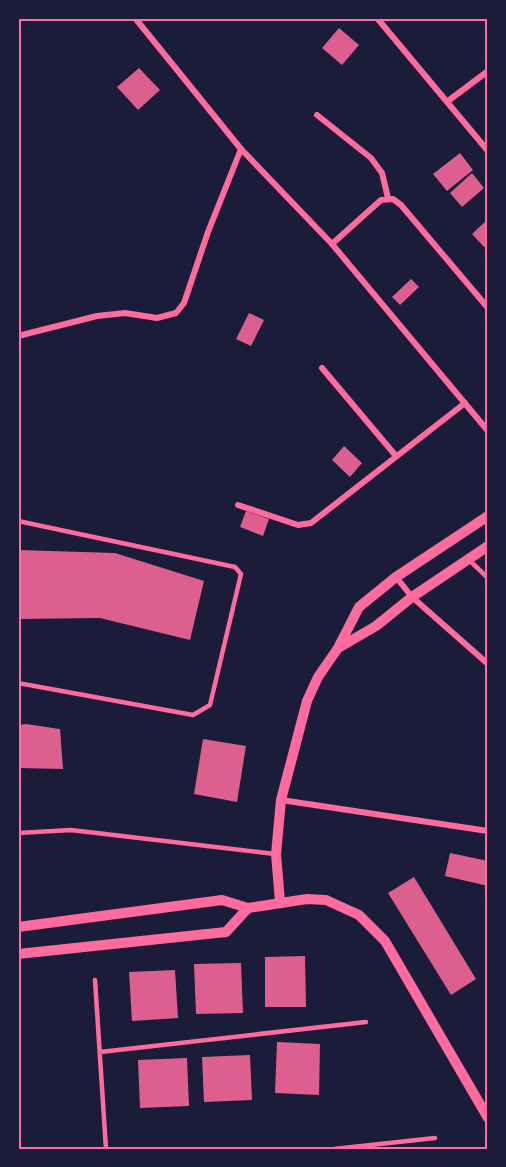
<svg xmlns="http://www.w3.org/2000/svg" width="506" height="1167" font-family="Commissioner,sans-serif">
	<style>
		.building { fill: #dd5f8e }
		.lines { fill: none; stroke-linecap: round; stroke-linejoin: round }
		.service { stroke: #ff6b9d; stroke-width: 4.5 }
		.minor { stroke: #ff6b9d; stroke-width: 6 }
		.tertiary { stroke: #ff6b9d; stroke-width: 10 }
		.neatline { fill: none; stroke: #ff6b9d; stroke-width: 2 }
	</style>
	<rect width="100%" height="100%" fill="#1b1b3a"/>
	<g class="building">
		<path d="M339,28L359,45L342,65L322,48Z"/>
		<path d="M139,68L160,90L138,110L117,87Z"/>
		<path d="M460,153L473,170L447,191L433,174Z"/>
		<path d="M472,173L484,188L462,207L450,193Z"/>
		<path d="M488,219V244L484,247L472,234Z"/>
		<path d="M411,279L419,287L400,305L392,297Z"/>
		<path d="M249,313L264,320L251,346L236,339Z"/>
		<path d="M344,446L362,463L350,477L332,460Z"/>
		<path d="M246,511L269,519L263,536L240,527Z"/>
		<path d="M18,550L115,553L204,581L190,640L100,618L18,619Z"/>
		<path d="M26,724L60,729L63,769L18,768V725Z"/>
		<path d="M203,739L246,746L237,802L194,794Z"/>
		<path d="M450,853L488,861V886L445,876Z"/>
		<path d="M414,877L476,979L451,995L388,893Z"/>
		<path d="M305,956L306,1007H265V957Z"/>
		<path d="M241,963L243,1013L196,1014L194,964Z"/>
		<path d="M175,970L178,1018L132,1021L129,972Z"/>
		<path d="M277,1042L320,1044L319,1095L275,1093Z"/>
		<path d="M250,1055L252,1100L204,1102L202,1057Z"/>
		<path d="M187,1058L189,1106L140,1108L138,1060Z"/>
	</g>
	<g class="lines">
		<g class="service">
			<path d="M18,521L235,567L241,574L210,705L193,715L18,683"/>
			<path d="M468,559L488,578"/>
			<path d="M18,833L71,830L275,854"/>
			<path d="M95,980L106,1149"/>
			<path d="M100,1052L366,1022"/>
			<path d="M334,1149L435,1138"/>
		</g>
		<g class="minor">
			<path d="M135,18L241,149L332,244L488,431"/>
			<path d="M377,18L488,151"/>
			<path d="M448,101L488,71"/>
			<path d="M317,115L371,158L382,173L388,198"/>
			<path d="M332,244L381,200L393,199L401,205L488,308"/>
			<path d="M18,336L97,316L125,313L157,318L176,313L184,303L208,232L241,149"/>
			<path d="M322,368L396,456"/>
			<path d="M238,505L298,525L311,523L465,403"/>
			<path d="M396,577L412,597L488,664"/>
			<path d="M281,800L488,831"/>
		</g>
		<g class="tertiary">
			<path d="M340,647L376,626L412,597L488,546"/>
			<path d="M280,902L276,854L281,800L307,701L318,677L338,648L359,607L396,577L488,516"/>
			<path d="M18,927L222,900L248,908L307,899L326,900L359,915L385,941L488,1118"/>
			<path d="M18,954L226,932L248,908"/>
		</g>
	</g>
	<rect width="506" height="1167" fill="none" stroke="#1b1b3a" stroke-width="39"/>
	<rect x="20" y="20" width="466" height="1128" class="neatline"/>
</svg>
